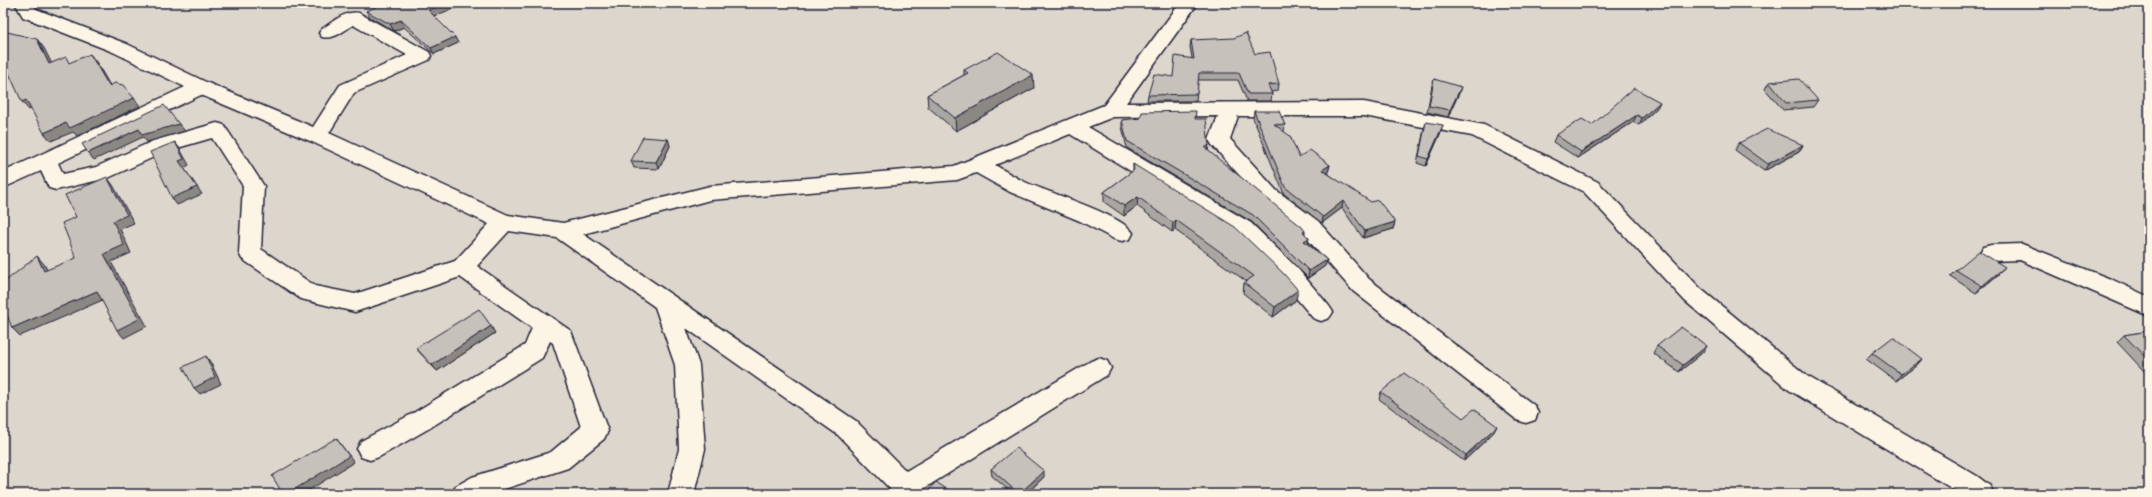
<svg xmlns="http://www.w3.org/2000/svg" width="2152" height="497" font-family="'Gochi Hand',sans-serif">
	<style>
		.green { fill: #dcd6cc; stroke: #7f7c84 }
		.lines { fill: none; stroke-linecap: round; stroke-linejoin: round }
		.street-casing { stroke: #22223b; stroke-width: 3 }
		.street { fill: #fcf5e5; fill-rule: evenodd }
		.wall { fill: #aaa6a1; stroke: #22223b }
		.shaded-wall { fill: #8b8783; stroke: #22223b }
		.building { fill: #c6c1bb; stroke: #22223b }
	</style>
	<rect width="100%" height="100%" fill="#fcf5e5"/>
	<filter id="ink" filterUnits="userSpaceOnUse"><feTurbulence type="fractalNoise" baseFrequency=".025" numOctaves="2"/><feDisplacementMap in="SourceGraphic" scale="8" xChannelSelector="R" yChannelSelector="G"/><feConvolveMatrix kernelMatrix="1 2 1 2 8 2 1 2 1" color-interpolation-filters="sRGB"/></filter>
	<g filter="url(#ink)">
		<rect class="green" x="3" y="3" width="2146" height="491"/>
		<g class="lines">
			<defs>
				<g id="street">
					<path d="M15,3H33L36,9L127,44L208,83L313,127L340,85L407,55L353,25C343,31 334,40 322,37L319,33L322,29C333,22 345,10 359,13L429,52L431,56L429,60L354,93L329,133L508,215L563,223L710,186L954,166L1104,105L1180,3H1198L1126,103L1364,102L1484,125L1598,182L1701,289L1807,376L1977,476L1990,486L1994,494H1961L1789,390L1685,301L1584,192L1472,136L1364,116H1238L1230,139L1276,190L1318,221L1369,279L1535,406L1538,413L1535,420L1526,423L1517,420L1353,291L1302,233L1262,200L1212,145L1209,140L1218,116L1113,117L1088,127L1251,223L1298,269L1329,306L1333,312L1329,318L1321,321L1313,318L1282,281L1235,235L1070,134L995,165C1005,171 1015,177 1025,182C1047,192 1123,215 1133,233L1130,239L1122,241L1114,239L1080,221L1010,192L976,173L957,180L710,200L583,234L856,421L906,471L1091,361L1099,358L1107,361L1111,368L1107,375L915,494H889L890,489L838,435L686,328L699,365L705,449L694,494H668L679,449L675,365L655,307L557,238L509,231L477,266L571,331L608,431L604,439L568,468L489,494H452L456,486L472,477L551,452L581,427L553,343L550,341L542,358L428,429L379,457L370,460L361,457L357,449L361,441L410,415L525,345L532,328L460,277L355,312L301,299L242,259L239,253L243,186L212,138L167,151L108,178L56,190L49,188L41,171L3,188V172L185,87L113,52L23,17ZM201,95L310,141L489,224L455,261L355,294L315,286L261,249L264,186L224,125L217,123L153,141L96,167L63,174L58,163Z"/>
					<path d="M2022,244L2113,280L2149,297V316L2020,260L1991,261L1983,259L1980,253L1983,247L1991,245Z"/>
				</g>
			</defs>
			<use href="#street" class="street-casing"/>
			<use href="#street" class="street"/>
		</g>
		<g class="wall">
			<path d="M366,11L434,16L458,43L434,54L404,27L394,31L370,17Z"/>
			<path d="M1191,40L1255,54L1279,84L1278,91L1271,92L1272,94L1271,101H1247L1238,80H1198L1196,101H1147L1148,95L1173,77L1192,58L1190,47Z"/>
			<path d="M964,70L1034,88L956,131L928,107L927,95L964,75Z"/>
			<path d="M1434,79L1459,93L1448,117L1427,112L1432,85Z"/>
			<path d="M1769,82L1818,100L1813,107L1783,110L1765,89Z"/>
			<path d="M1657,108L1639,125L1633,122L1578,158L1553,142L1556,135Z"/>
			<path d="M1254,111L1285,125L1284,131L1299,157L1330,165L1328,172L1327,173L1395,222L1393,229L1363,238L1342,208L1322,223L1284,194L1253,118Z"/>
			<path d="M1195,119L1208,151L1305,231V234L1308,244L1327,260L1325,266L1308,278L1252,222L1127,148L1122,127V120Z"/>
			<path d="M1426,122L1441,132L1426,166L1417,163L1424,129Z"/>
			<path d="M668,139L670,146L659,169L634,168L631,161Z"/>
			<path d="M1739,143L1803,145L1799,152L1764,171L1735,150Z"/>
			<path d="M1133,164L1296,300L1273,317L1243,293L1244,283L1247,282L1175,230L1172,232L1137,206L1124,216L1104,202V192L1133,171Z"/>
			<path d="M1956,270L1999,274L1976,293L1950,276Z"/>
			<path d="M2149,331V370L2144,371L2117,342L2124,335Z"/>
			<path d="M495,333L437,371L421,354L416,348Z"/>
			<path d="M1657,346H1707L1703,352L1679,372L1653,353Z"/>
			<path d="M1872,353L1922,359L1917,365L1896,381L1866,359Z"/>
			<path d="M1381,392L1463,418L1494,432L1464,461L1379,399Z"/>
			<path d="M991,469L1044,477L1026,494H1013L992,476Z"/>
		</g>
		<g class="shaded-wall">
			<path d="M448,3H469L431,17L428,10Z"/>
			<path d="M401,20L404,27L394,31L390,24Z"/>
			<path d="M455,37L458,43L434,54L431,48Z"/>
			<path d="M37,39L44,48L56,72L49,64Z"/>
			<path d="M90,54L97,63L115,94L109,86Z"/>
			<path d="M1033,75L1034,88L956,131L955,118Z"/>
			<path d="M1461,87L1459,93L1448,117L1450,110Z"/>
			<path d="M134,98L140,106L77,136L73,132L51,141L44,133L66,123Z"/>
			<path d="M26,100L33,108L29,110L22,102Z"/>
			<path d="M1660,102L1657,108L1639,125L1642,118Z"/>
			<path d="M1637,115L1633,122L1578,158L1581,152Z"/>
			<path d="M179,124L185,131L147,142L143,137L94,160L88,153L139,129Z"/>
			<path d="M1443,125L1441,132L1426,166L1428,159Z"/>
			<path d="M668,139L670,146L659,169L656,162Z"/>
			<path d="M175,142L180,149L189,165L184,168L202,194L177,205L172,198L179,161Z"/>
			<path d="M1209,145L1208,152L1205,148Z"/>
			<path d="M1803,145L1799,152L1764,171L1768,164Z"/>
			<path d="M1330,165L1328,172L1321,177L1322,170Z"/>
			<path d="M107,177L113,185L134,223L120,229L131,253L111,262L147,326L124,338L117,330L104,254L113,221Z"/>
			<path d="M1138,197L1137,206L1124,216V206Z"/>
			<path d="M1343,201L1342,208L1322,223L1323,217Z"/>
			<path d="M1176,220L1175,230L1172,232L1173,223Z"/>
			<path d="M1395,222L1393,229L1363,238L1365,231Z"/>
			<path d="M1309,238L1308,245L1304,241Z"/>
			<path d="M37,256L44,264L52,279L44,271Z"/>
			<path d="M1327,260L1325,266L1308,278L1309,271Z"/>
			<path d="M2005,267L1999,274L1976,293L1982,286Z"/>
			<path d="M1298,290L1296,300L1273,317L1275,307Z"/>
			<path d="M97,291L105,299L20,336L12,328Z"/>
			<path d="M491,326L495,333L437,371L432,365Z"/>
			<path d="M1707,346L1703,352L1679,372L1683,365Z"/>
			<path d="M206,356L211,363L221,384L200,394L194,388Z"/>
			<path d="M1922,359L1917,365L1896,381L1901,374Z"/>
			<path d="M1497,426L1494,432L1464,461L1466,455Z"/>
			<path d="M336,438L354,462L303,494H287Z"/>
			<path d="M1044,471V477L1026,494H1019Z"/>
		</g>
		<g class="building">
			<path d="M385,3H448L428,10L455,37L431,48L401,20L390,24L366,11Z"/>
			<path d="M3,31L37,39L49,64L66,57L69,63L90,54L109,86L115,83L123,85L134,98L70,128L66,123L44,133L26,100L22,102L3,60Z"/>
			<path d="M1246,33L1255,54L1270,52L1279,84L1268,85L1272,94H1248L1239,73H1199L1197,94L1148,95L1154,74L1173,77L1175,56L1194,59L1191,40L1234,38Z"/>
			<path d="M998,52L1033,75L955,118L927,95L968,73L964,70Z"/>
			<path d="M1434,79L1461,87L1450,110L1429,106Z"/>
			<path d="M1799,79L1818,100L1786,103L1769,82Z"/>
			<path d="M1634,88L1660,102L1642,118L1637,115L1581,152L1556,135L1582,119L1592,125Z"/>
			<path d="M164,105L179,124L142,135L139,129L88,153L82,144Z"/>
			<path d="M1196,111L1195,119H1206L1209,145L1205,148L1302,227L1305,231L1303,232L1309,238L1304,241L1327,260L1309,271L1253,215L1127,141L1122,120L1140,118L1142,112Z"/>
			<path d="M1254,111H1279L1285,125L1274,124L1290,136L1299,157L1310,150L1330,165L1322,170L1371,202L1378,200L1395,222L1365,231L1343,201L1323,217L1285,187Z"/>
			<path d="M1426,122L1443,125L1428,159L1419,156Z"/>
			<path d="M1767,129L1803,145L1768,164L1739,143Z"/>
			<path d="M643,137L668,139L656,162L631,161Z"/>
			<path d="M175,142L184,159L179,161L197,187L172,198L150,152Z"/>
			<path d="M1133,164L1235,227L1283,273L1298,290L1275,307L1244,283L1254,276L1176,220L1173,223L1138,197L1124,206L1104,192L1134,170Z"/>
			<path d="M107,177L127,215L113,221L124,245L104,254L139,319L117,330L97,291L12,328L3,304V283L37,256L44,271L76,258L62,223L76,217L65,195Z"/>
			<path d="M1979,251L2005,267L1982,286L1956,270Z"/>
			<path d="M479,309L491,326L432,365L416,348Z"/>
			<path d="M1681,327L1707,346L1683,365L1657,346Z"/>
			<path d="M2149,331V361L2124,335Z"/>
			<path d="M1893,337L1922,359L1901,374L1872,353Z"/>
			<path d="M206,356L215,377L194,388L183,367Z"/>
			<path d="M1404,373L1463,418L1474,409L1497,426L1466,455L1381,392Z"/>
			<path d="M336,438L349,456L287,494H283L272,476Z"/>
			<path d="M1016,448L1044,471L1019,494L991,469Z"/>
			<path d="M936,482L954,494H925Z"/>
		</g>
	</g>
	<rect width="2152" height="497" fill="none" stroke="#fcf5e5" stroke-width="16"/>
	<rect x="8" y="8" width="2136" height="481" fill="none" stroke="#22223b" stroke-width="1.5" filter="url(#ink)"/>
</svg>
